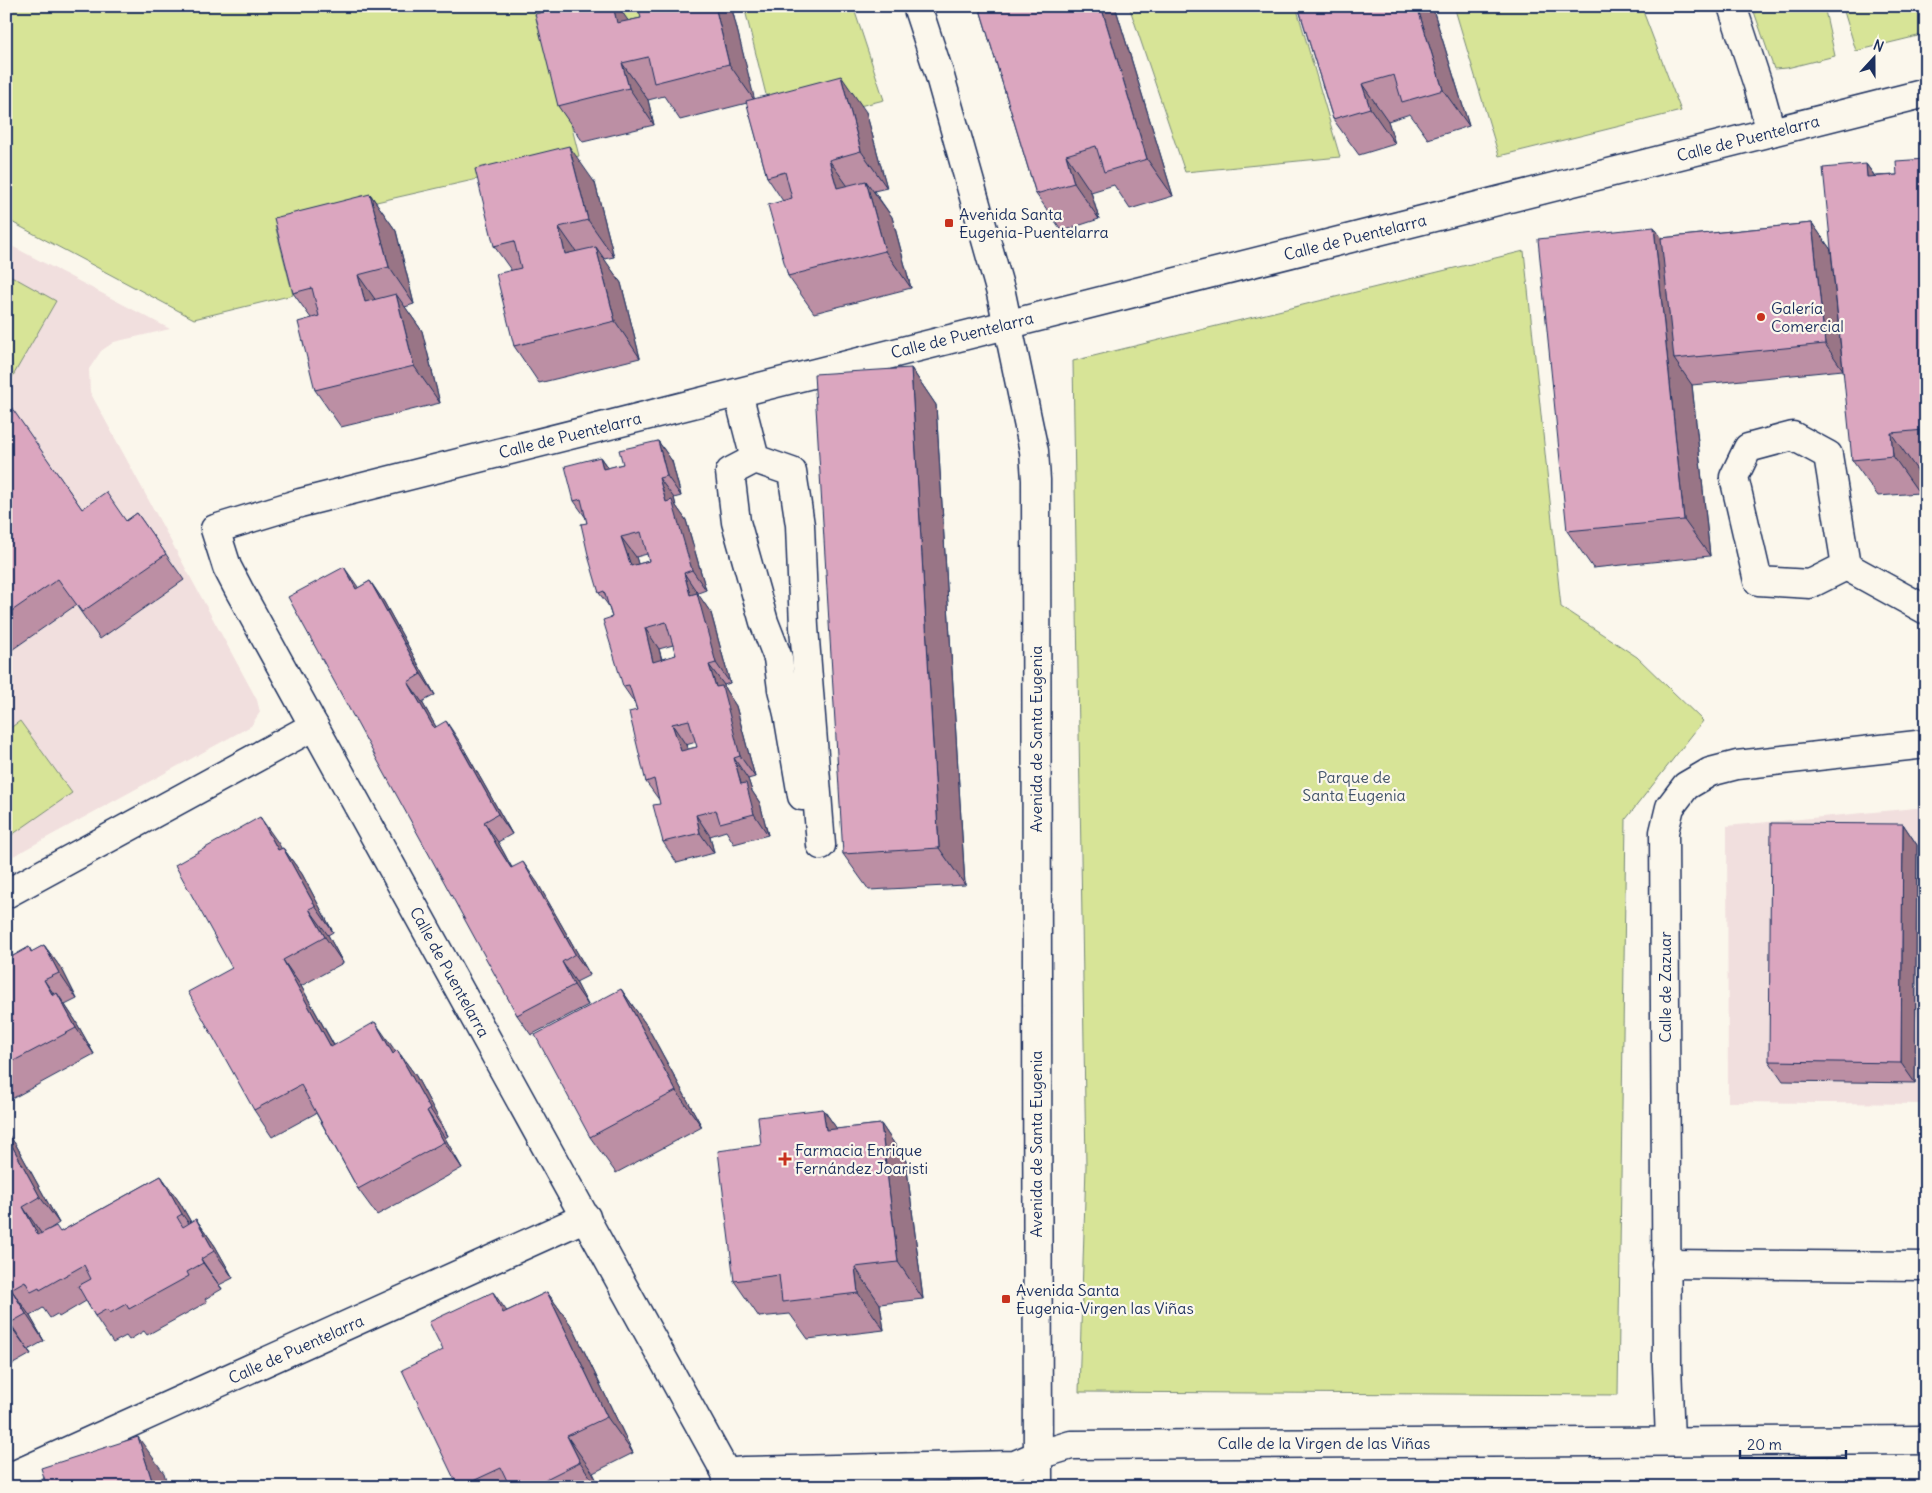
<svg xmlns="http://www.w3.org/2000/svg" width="1932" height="1493" font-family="Delius,sans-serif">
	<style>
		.built { fill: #f1dfde }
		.green { fill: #d7e497; stroke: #798a7a }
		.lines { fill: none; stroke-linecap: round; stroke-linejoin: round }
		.minor-casing { stroke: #1b2f5e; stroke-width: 31 }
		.minor { stroke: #fbf7ec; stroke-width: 28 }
		.wall { fill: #bc8fa4; stroke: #1b2f5e; fill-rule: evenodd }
		.shaded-wall { fill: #997486; stroke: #1b2f5e }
		.building { fill: #dba6bf; stroke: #1b2f5e; fill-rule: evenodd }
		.poi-dot { fill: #c8321e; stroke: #fbf7ec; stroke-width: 2 }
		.labels { text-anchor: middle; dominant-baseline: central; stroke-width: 4.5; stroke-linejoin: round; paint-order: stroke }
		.street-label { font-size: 16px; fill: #1b2f5e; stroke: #fbf7ec }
		.poi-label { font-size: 16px; fill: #1b2f5e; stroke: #fbf7ec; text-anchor: start }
		.park-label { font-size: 16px; fill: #415369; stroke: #fbf7ec }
	</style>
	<rect width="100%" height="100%" fill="#fbf7ec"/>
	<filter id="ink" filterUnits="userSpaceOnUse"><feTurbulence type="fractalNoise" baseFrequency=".02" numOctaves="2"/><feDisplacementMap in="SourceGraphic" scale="10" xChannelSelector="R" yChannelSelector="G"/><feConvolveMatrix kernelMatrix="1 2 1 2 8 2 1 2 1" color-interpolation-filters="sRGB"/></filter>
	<g filter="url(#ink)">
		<g class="built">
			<path d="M6,243L170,329L114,342L101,351L89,369L90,392L257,700L260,712L251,726L6,860Z"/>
			<path d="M1926,807V1104L1728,1102L1727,826Z"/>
		</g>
		<g class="green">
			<path d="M6,6H699L551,44L579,156L275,225L293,295L194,319L6,219Z"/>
			<path d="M744,6H853L884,100L774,127Z"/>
			<path d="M1129,6H1296L1340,157L1185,172Z"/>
			<path d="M1454,6H1641L1681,111L1499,156Z"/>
			<path d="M1752,6H1824L1835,56L1787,68L1774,69Z"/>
			<path d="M1849,6H1926V34L1856,51L1843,8Z"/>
			<path d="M1524,251L1561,607L1637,657L1703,721L1626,819L1618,1395L1079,1392L1086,1166L1073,361Z"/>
			<path d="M6,273L56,301L6,388Z"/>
			<path d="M20,721L72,793L6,839V731Z"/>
		</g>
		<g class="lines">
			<defs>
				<g id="minor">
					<path d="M917,6L939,73L1001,293L1034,451L1036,480L1038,1487"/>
					<path d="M1732,6L1758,85L1771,132"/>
					<path d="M738,393L755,459L792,472L800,525L804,627L821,845"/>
					<path d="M1793,436L1828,455L1846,566L1810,584L1758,581L1734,477L1748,448Z"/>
					<path d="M755,459L730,472L736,522L764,622L778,658L782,689L788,714L802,796"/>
					<path d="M1846,566L1926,610"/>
					<path d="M6,894L314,726"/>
					<path d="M1666,1264L1926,1266"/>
					<path d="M1670,1440L1667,1365L1664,832L1670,807L1686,786L1710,772L1737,765L1926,744"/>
					<path d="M726,1473L745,1471L1015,1465L1038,1455L1071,1445L1926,1440"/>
					<path d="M6,1479L586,1217"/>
					<path d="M728,1487L726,1473L239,590L227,567L215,529L300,503L1926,93"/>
				</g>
			</defs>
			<use href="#minor" class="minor-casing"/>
			<use href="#minor" class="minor"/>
		</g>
		<g class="wall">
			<path d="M979,6H1115L1173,196L1130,209L1114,185L1091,192L1099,219L1062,231L1036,194Z"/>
			<path d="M1298,6H1432L1469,126L1428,139L1410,114L1388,121L1395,144L1359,155L1333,119Z"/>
			<path d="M732,9L754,99L866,112L887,188L874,191L892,217L911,288L814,313L788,276L783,201L767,177L747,103L680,120L664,96L648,100L654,125L583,142L558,106L628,21L641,18Z"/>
			<path d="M1926,159V469L1917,470L1919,493L1878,496L1852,460L1866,164L1875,176L1897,175Z"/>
			<path d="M595,183L614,257L604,259L621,283L640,358L539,383L514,346L511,270L494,246Z"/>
			<path d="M370,194L396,231L414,304L405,307L422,331L440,403L341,427L315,390L311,318L293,293Z"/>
			<path d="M1812,223L1831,250L1843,370L1692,385L1710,556L1593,568L1567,531L1654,227L1661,238Z"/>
			<path d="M911,368L936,405L965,885L869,890L843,854Z"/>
			<path d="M6,401L82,509L126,521L137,513L184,580L100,639L76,605L6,654Z"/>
			<path d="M658,441L672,461L681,496L674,498L676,506L686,520L706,590L698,593L699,596L711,613L730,683L724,685L725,689L736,706L755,777L748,779L752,791L760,803L768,835L734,844L726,831L710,836L714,853L677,863L663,842L660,801L646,782L637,710L634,702L623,686L612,617L608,605L599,593L586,518L574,501L600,457L608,468L623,464ZM647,554L649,561L638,564L636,557ZM673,645L676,655L662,659L659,649ZM696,742L697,747L688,749L686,745Z"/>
			<path d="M370,581L384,602L435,695L422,702L436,727L460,742L512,834L498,842L511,866L512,867L537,882L590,975L576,982L588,1005L531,1035L517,1015L358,588Z"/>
			<path d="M260,817L281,849L283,848L302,874L333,932L328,935L343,963L301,986L334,1045L394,1049L395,1052L397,1050L416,1076L448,1136L445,1138L462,1168L377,1215L358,1189L316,1113L272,1137L254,1110L232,968Z"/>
			<path d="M1903,824L1917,845L1915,1083L1783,1081L1769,1061Z"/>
			<path d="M44,945L63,971L77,999L65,1005L75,1020L94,1054L6,1102V960L29,947L32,952Z"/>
			<path d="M621,989L647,1026L702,1127L616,1173L590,1137Z"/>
			<path d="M823,1109L837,1129L881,1124L906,1161L923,1299L880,1304L884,1330L808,1339L790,1314L759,1317L734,1281L761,1145Z"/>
			<path d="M6,1131L16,1145L59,1223L42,1234L60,1232L161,1176L180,1203L191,1222L196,1219L215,1246L233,1278L219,1285L222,1289L205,1299L207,1302L147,1335L144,1331L129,1340L126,1336L113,1343L95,1316L86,1301L59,1317L57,1314L50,1318L43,1308L30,1316L44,1341L28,1350L31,1354L6,1368Z"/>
			<path d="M547,1292L573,1328L633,1453L593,1473L600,1487H458L443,1350L507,1311Z"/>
		</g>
		<g class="shaded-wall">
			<path d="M613,6H618L636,32L617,23Z"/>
			<path d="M715,6H730L732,9L755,101L729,64Z"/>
			<path d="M1101,6H1115L1173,196L1147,159Z"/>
			<path d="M1417,6H1432L1469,126L1443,90Z"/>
			<path d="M622,63L648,100L654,125L629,88Z"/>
			<path d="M841,76L866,112L887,188L861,151Z"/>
			<path d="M1362,84L1388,121L1395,144L1370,108Z"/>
			<path d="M569,146L595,183L614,257L588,220Z"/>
			<path d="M1066,155L1091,192L1099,219L1074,183Z"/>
			<path d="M829,160L855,196L837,188Z"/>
			<path d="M1866,164L1892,201L1867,177Z"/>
			<path d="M866,181L892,217L911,288L885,251Z"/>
			<path d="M370,194L396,231L414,304L389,267Z"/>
			<path d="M1812,223L1831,250L1843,370L1825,344Z"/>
			<path d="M559,227L585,264L565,254Z"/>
			<path d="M1654,227L1680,264L1674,359L1692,385L1710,556L1684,520Z"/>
			<path d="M596,247L621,283L640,358L615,321Z"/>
			<path d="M358,275L384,312L365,302Z"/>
			<path d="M396,294L422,331L440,403L414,366Z"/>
			<path d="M911,368L936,405L965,885L939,848Z"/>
			<path d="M1891,433L1917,470L1919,493L1893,456Z"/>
			<path d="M658,441L672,461L681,496L667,476Z"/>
			<path d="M600,457L614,477L603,469Z"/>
			<path d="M659,478L674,498L676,506L686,520L706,590L692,570L666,502Z"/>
			<path d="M621,537L636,557L645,586L631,566Z"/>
			<path d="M344,567L358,587L370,609L356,589Z"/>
			<path d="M684,573L711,613L730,683L716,663L690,595Z"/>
			<path d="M370,581L384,602L435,695L421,674Z"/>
			<path d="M645,628L659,649L667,682L653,662Z"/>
			<path d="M709,665L724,685L725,689L736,706L755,777L740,756L716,687Z"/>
			<path d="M408,682L422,702L448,748L434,728Z"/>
			<path d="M446,721L460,742L512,834L498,814Z"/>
			<path d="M672,724L686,745L695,771L681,751Z"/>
			<path d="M734,758L748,779L752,791L760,803L768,835L754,814L741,784Z"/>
			<path d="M696,815L710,836L714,853L700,833Z"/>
			<path d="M260,817L279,844L297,877L278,850Z"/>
			<path d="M484,822L498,842L511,866L525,888L511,868L497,846Z"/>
			<path d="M1903,824L1917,845L1915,1083L1901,1063Z"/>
			<path d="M283,848L302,874L333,932L315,906Z"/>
			<path d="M523,862L537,882L590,975L575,954Z"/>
			<path d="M309,909L328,935L343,963L325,937Z"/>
			<path d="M44,945L63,971L77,999L59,973Z"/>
			<path d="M283,960L301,986L349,1073L331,1047Z"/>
			<path d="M562,962L576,982L588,1005L574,985Z"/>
			<path d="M44,980L63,1007L53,996Z"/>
			<path d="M621,989L647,1026L702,1127L676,1091Z"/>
			<path d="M57,993L75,1020L94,1054L76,1028Z"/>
			<path d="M375,1022L394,1049L411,1080L393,1054Z"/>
			<path d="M397,1050L416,1076L448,1136L430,1109Z"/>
			<path d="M823,1109L849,1146L826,1130Z"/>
			<path d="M427,1111L445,1138L462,1168L444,1142Z"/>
			<path d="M881,1124L906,1161L923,1299L898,1262Z"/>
			<path d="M6,1131L16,1145L59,1223L40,1197L6,1135Z"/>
			<path d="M161,1176L180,1203L201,1240L182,1214Z"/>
			<path d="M23,1207L41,1233L57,1262L38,1235Z"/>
			<path d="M196,1219L215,1246L233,1278L214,1251Z"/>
			<path d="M201,1259L219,1285L222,1289L203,1263Z"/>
			<path d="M855,1267L880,1304L884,1330L858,1293Z"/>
			<path d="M11,1289L30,1316L44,1341L26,1314Z"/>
			<path d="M493,1292L519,1328L503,1313Z"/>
			<path d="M547,1292L573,1328L633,1453L607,1417Z"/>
			<path d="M10,1323L28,1350L31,1354L12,1328Z"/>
			<path d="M567,1436L593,1473L600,1487H597L580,1462Z"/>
			<path d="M138,1437L164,1473L168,1487H154Z"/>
		</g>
		<g class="building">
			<path d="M567,6H613L617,23L641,18L638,6H715L729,64L654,83L648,57L622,63L629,88L558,106L535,14Z"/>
			<path d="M979,6H1101L1147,159L1104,172L1096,146L1066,155L1074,183L1036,194Z"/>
			<path d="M1298,6H1417L1443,90L1402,102L1394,75L1362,84L1370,108L1333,119Z"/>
			<path d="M841,76L861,151L829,160L837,188L866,181L885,251L788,276L768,205L792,198L785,172L767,177L746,101Z"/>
			<path d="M569,146L588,220L559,227L565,254L596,247L615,321L514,346L496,274L521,268L514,241L494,246L475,169Z"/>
			<path d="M1926,159V450L1924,430L1891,433L1893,456L1852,460L1823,168L1866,164L1867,177L1897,175L1896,161Z"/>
			<path d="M370,194L389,267L358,275L365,302L396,294L414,366L315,390L298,322L319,316L312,288L293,293L274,218Z"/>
			<path d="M1812,223L1825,344L1674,359L1661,238Z"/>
			<path d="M1654,227L1684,520L1567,531L1538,239Z"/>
			<path d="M911,368L939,848L843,854L814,374Z"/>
			<path d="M6,401H7L82,509L106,492L126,521L137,513L166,554L82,612L58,579L6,615Z"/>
			<path d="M658,441L667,476L659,478L666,502L672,500L692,570L684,573L690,595L697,593L716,663L709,665L716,687L722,686L740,756L734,758L741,784L746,783L754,814L720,823L716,810L696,815L700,833L663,842L653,805L660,804L654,779L646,782L629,712L637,710L629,685L623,686L603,620L612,617L604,591L599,593L589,559L581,524L587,523L581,499L574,501L565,466L600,457L603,469L623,464L619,450ZM641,532L649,561L631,566L621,537ZM666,622L676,655L653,662L645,628ZM689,720L697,747L681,751L672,724Z"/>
			<path d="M344,567L356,589L370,581L421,674L408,682L434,728L446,721L498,814L484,822L497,846L511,868L523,862L575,954L562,962L574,985L517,1015L288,597Z"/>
			<path d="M260,817L278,850L283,848L315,906L309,909L325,937L283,960L331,1047L375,1022L393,1054L397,1050L430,1109L427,1111L444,1142L358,1189L301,1085L254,1110L188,992L232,968L175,865Z"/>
			<path d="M1771,823L1903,824L1901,1063L1769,1061Z"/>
			<path d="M44,945L59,973L44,980L53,996L57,993L76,1028L6,1065V960L29,947L31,952Z"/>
			<path d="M621,989L676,1091L590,1137L535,1035Z"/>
			<path d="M823,1109L826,1130L881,1124L898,1262L855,1267L858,1293L782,1302L779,1275L734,1281L718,1151L761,1145L758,1117Z"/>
			<path d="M6,1135L40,1197L23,1207L38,1235L56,1226L60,1232L161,1176L182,1214L177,1217L183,1227L196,1219L214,1251L201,1259L203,1263L187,1272L189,1276L129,1309L126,1304L110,1313L107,1309L95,1316L78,1286L91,1279L84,1265L40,1290L39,1288L31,1292L25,1281L11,1289L26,1314L10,1323L12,1328L6,1331Z"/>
			<path d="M493,1292L503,1313L547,1292L607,1417L567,1436L580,1462L530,1487H510L501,1468L460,1487H458L402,1370L443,1350L429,1322Z"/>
			<path d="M138,1437L154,1487H47L41,1468Z"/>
			<path d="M922,1485V1487L784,1486Z"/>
		</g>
	</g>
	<g class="poi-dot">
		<rect x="944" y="218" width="10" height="10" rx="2.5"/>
		<circle cx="1761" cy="317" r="5"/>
		<path d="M782.5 1151.5h5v5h5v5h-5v5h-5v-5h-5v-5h5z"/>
		<rect x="1001" y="1294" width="10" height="10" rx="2.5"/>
	</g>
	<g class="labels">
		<g class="street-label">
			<text transform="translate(1748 138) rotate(-14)">Calle de Puentelarra</text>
			<text transform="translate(1355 237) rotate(-14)">Calle de Puentelarra</text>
			<text transform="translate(962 335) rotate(-14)">Calle de Puentelarra</text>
			<text transform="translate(570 435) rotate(-14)">Calle de Puentelarra</text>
			<text transform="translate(1036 739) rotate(-90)">Avenida de Santa Eugenia</text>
			<text transform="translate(450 972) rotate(61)">Calle de Puentelarra</text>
			<text transform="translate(1665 987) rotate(-90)">Calle de Zazuar</text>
			<text transform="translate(1036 1144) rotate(-90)">Avenida de Santa Eugenia</text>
			<text transform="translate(296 1349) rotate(-24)">Calle de Puentelarra</text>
			<text x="1324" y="1443">Calle de la Virgen de las Viñas</text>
		</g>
		<g class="poi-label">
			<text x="959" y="214">Avenida Santa<tspan x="959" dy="18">Eugenia-Puentelarra</tspan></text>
			<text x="1771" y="308">Galería<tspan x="1771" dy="18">Comercial</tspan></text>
			<text x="795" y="1150">Farmacia Enrique<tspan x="795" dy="18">Fernández Joaristi</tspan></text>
			<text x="1016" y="1290">Avenida Santa<tspan x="1016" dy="18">Eugenia-Virgen las Viñas</tspan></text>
		</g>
		<g class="park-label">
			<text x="1354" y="777">Parque de<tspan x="1354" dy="18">Santa Eugenia</tspan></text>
		</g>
	</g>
	<rect width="1932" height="1493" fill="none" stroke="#fbf7ec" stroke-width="25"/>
	<rect x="12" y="12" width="1907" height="1468" fill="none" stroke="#1b2f5e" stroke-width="2" filter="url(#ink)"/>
	<g transform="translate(1874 58) rotate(21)" stroke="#fbf7ec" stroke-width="4" paint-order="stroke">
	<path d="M0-4L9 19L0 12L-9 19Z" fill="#1b2f5e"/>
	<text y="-8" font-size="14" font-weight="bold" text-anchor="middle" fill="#1b2f5e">N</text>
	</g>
	<path d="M1740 1450v8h106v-8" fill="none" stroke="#1b2f5e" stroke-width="2.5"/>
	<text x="1747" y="1450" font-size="15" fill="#1b2f5e" stroke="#fbf7ec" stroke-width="4" paint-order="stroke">20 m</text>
</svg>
